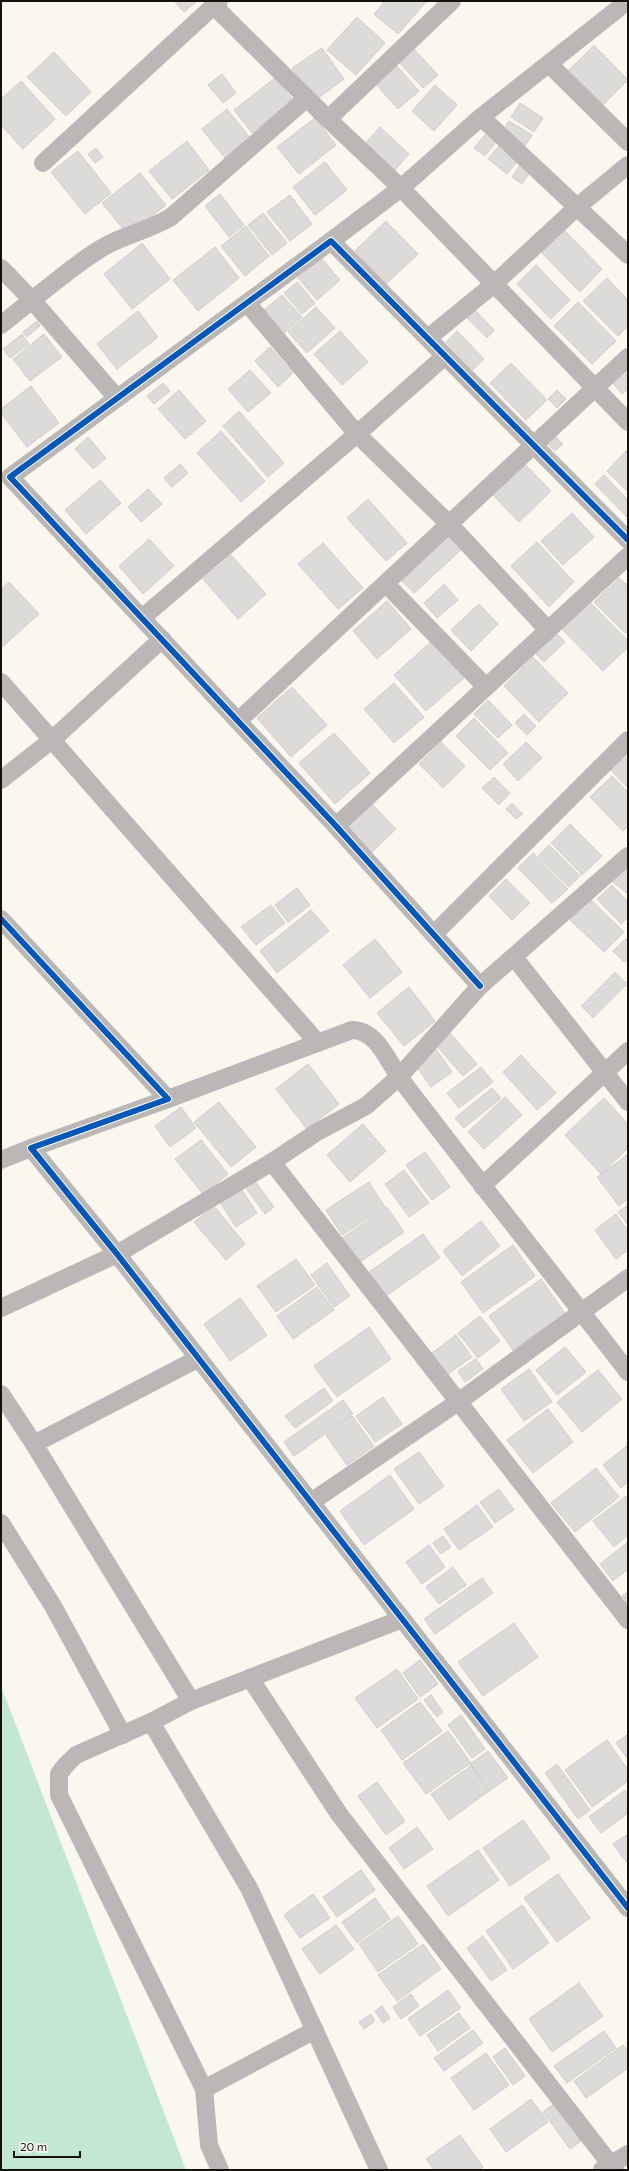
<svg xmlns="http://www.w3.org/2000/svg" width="629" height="2171" font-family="Commissioner,sans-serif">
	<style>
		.green { fill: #c3e7d1 }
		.building { fill: #dddada; stroke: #cfcdcd }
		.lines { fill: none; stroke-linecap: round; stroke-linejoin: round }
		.street { stroke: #bbb7b7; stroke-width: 18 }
		.cycleway-casing { stroke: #fff; stroke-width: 8 }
		.cycleway { stroke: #0057b8; stroke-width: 6 }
	</style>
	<rect width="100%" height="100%" fill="#faf7ef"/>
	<path class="green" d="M1,1686L186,2170H1Z"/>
	<g class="building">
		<path d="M174,1H197L184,12Z"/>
		<path d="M385,1H427L398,34L374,14Z"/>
		<path d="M357,17L385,43L356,75L327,50Z"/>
		<path d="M594,45L628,80L601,107L567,72Z"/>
		<path d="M412,47L438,75L423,88L397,60Z"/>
		<path d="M322,48L344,79L314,101L292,68Z"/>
		<path d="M54,52L91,92L66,116L27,77Z"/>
		<path d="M396,65L419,91L398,109L375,83Z"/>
		<path d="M222,74L236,93L223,103L208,85Z"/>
		<path d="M275,78L293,100L252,133L234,110Z"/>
		<path d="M21,81L55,119L23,149L1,125V99Z"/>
		<path d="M435,85L457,105L434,131L412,111Z"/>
		<path d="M520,103L543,118L534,132L511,117Z"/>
		<path d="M227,109L250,138L225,158L202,129Z"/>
		<path d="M315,118L336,145L299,174L277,147Z"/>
		<path d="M509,121L532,135L525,146L502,132Z"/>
		<path d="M380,127L409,154L394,171L364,145Z"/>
		<path d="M489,130L499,138L485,156L474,148Z"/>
		<path d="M187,141L209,170L172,199L149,171Z"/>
		<path d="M503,141L522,156L507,174L488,159Z"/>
		<path d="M96,148L103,157L95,163L88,154Z"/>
		<path d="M78,151L111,193L85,214L51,172Z"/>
		<path d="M325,162L347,190L315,215L293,187Z"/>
		<path d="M520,165L530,172L522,184L512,177Z"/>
		<path d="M140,173L166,205L128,235L102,203Z"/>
		<path d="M220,194L244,225L229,237L205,206Z"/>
		<path d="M290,195L312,224L290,241L267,212Z"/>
		<path d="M263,213L287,243L272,255L248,225Z"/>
		<path d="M386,221L418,254L386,284L355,251Z"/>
		<path d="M246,226L269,256L245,276L221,246Z"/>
		<path d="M563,229L602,269L580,292L540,251Z"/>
		<path d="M142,243L170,279L132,309L104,274Z"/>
		<path d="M215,247L239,278L198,311L173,280Z"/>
		<path d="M321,258L340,280L317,300L298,278Z"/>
		<path d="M536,265L570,300L551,319L517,284Z"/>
		<path d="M607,278L628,300V326L618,336L583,301Z"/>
		<path d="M297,282L315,303L302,314L284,293Z"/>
		<path d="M282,295L302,317L283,334L263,311Z"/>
		<path d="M578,302L616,341L592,364L554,326Z"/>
		<path d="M316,307L335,328L307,353L288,332Z"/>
		<path d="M475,310L494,330L487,338L467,318Z"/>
		<path d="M138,311L158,337L117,369L97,344Z"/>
		<path d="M37,321L40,326L27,337L23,332Z"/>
		<path d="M340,331L368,362L342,385L314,354Z"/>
		<path d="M457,331L484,359L473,370L446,342Z"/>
		<path d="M22,334L29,344L10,358L3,349Z"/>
		<path d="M44,334L62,357L30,381L13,359Z"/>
		<path d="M270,347L293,373L278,387L255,361Z"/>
		<path d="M511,363L547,400L526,420L490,383Z"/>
		<path d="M628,363V389L622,394L610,380Z"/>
		<path d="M250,370L271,393L248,412L228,389Z"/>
		<path d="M163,383L170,391L154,404L147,396Z"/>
		<path d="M31,386L59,423L27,447L1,413V409Z"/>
		<path d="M179,390L206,421L185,439L158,409Z"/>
		<path d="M557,390L566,399L557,408L548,399Z"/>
		<path d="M239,411L284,463L268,477L223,426Z"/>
		<path d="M221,431L265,481L241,502L197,453Z"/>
		<path d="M555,436L563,444L555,451L547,443Z"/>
		<path d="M88,437L106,458L93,469L75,449Z"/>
		<path d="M628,449V492L607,471Z"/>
		<path d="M523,462L551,491L519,522L491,493Z"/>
		<path d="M180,464L188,473L172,487L164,478Z"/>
		<path d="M604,475L628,500V518L595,484Z"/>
		<path d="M100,480L121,503L86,534L65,510Z"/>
		<path d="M148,489L162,504L141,522L128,507Z"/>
		<path d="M368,499L407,543L386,561L347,518Z"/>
		<path d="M572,513L594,537L563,565L541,541Z"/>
		<path d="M450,535L463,548L414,593L402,581Z"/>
		<path d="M149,539L174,566L143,594L119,566Z"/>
		<path d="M537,542L574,582L549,607L511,566Z"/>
		<path d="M323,543L363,588L338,609L298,564Z"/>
		<path d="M231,555L266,594L238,619L203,579Z"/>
		<path d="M619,578L628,586V631L625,633L594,602Z"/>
		<path d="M9,582L39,614L1,648V589Z"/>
		<path d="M444,584L458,600L437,618L424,603Z"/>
		<path d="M387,601L411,629L377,659L353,631Z"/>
		<path d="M590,602L628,641V647L603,671L562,629Z"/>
		<path d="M479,604L498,624L471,651L451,630Z"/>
		<path d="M555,632L565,642L544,662L534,652Z"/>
		<path d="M433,640L465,677L426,711L394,675Z"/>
		<path d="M533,657L568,693L539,722L504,686Z"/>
		<path d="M394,683L424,717L394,743L364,709Z"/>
		<path d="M292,687L327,725L291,757L257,718Z"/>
		<path d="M488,700L512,725L498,738L474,714Z"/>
		<path d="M524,714L536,726L527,735L515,723Z"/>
		<path d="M474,718L508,753L490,770L456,736Z"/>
		<path d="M334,733L370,773L335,804L299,763Z"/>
		<path d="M441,742L465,766L443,788L419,764Z"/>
		<path d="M526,742L542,758L518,781L503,764Z"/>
		<path d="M628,753V788L611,770Z"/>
		<path d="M612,776L628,792V826L623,831L590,797Z"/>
		<path d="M494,777L510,793L499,805L482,788Z"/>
		<path d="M370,802L396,829L371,853L345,826Z"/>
		<path d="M512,803L523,814L516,819L506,809Z"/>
		<path d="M570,824L602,856L582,875L551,843Z"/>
		<path d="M549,845L580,876L569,887L538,856Z"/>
		<path d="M533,853L568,889L552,903L518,868Z"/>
		<path d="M627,866L628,868V894L613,882Z"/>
		<path d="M506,879L530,903L512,920L489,896Z"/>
		<path d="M612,885L628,902V917L621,924L597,899Z"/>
		<path d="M297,888L310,905L288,922L275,905Z"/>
		<path d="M590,899L624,932L604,952L570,920Z"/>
		<path d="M271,905L285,923L256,945L241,927Z"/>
		<path d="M311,910L329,931L277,973L260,951Z"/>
		<path d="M628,937V959L624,962L613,951Z"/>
		<path d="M375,939L402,972L370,998L343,965Z"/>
		<path d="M615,972L627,984L593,1018L581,1006Z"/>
		<path d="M409,987L435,1021L404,1046L377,1013Z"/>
		<path d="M450,1033L477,1064L463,1076L436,1045Z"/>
		<path d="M435,1048L452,1072L431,1087L414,1063Z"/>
		<path d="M521,1055L556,1093L537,1110L503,1072Z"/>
		<path d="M308,1064L339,1104L307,1129L276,1089Z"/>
		<path d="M481,1067L493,1082L459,1108L447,1093Z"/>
		<path d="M492,1088L501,1098L464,1128L455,1118Z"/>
		<path d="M505,1097L522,1115L484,1149L468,1132Z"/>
		<path d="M604,1098L628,1124V1148L601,1174L565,1135Z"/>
		<path d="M219,1102L256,1147L231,1167L194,1122Z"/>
		<path d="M181,1107L196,1128L170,1147L155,1126Z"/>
		<path d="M363,1124L386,1151L350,1182L327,1155Z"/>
		<path d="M201,1140L228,1174L203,1194L175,1159Z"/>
		<path d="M425,1152L450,1187L432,1200L406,1165Z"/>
		<path d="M628,1154V1199L619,1206L597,1177Z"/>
		<path d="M404,1170L429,1203L409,1217L385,1184Z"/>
		<path d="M252,1177L274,1207L265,1214L243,1184Z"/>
		<path d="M369,1182L385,1207L342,1235L326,1210Z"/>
		<path d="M240,1187L257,1213L236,1227L219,1201Z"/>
		<path d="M628,1205V1225L618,1212Z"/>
		<path d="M214,1206L245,1244L226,1260L194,1222Z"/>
		<path d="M387,1207L404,1232L360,1262L342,1238Z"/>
		<path d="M616,1214L628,1231V1250L616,1259L595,1230Z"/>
		<path d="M481,1221L500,1246L462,1276L443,1251Z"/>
		<path d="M423,1234L440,1258L386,1296L369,1272Z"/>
		<path d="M513,1245L535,1276L483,1313L461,1282Z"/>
		<path d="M296,1259L315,1285L276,1312L257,1286Z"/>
		<path d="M327,1263L350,1296L334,1307L311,1275Z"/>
		<path d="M541,1279L565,1313L513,1350L489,1316Z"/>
		<path d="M317,1287L334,1310L293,1339L277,1316Z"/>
		<path d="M240,1298L267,1335L230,1361L204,1324Z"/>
		<path d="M480,1316L500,1341L478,1358L458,1333Z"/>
		<path d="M369,1327L391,1359L337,1397L314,1366Z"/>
		<path d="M456,1335L472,1357L445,1376L429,1355Z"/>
		<path d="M565,1347L586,1372L557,1395L536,1370Z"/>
		<path d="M476,1359L483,1369L465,1382L458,1371Z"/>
		<path d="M529,1369L552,1402L524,1421L501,1389Z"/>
		<path d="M598,1370L622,1399L582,1432L557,1402Z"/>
		<path d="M324,1388L333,1401L295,1428L285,1416Z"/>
		<path d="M383,1397L402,1424L375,1442L356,1416Z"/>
		<path d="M343,1400L353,1414L294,1456L284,1442Z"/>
		<path d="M548,1409L573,1442L533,1473L507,1440Z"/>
		<path d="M352,1416L374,1446L347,1465L326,1435Z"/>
		<path d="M628,1445V1482L621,1488L603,1465Z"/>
		<path d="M419,1452L444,1486L419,1504L394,1469Z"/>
		<path d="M596,1468L619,1497L575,1532L551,1503Z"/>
		<path d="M390,1475L414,1509L364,1545L340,1511Z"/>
		<path d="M499,1489L514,1510L495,1523L480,1502Z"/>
		<path d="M626,1496L628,1499V1535L614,1547L593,1521Z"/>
		<path d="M477,1505L493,1527L459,1550L444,1529Z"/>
		<path d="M443,1536L451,1547L441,1554L433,1543Z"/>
		<path d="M628,1542V1569L613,1581L600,1564Z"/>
		<path d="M429,1545L445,1567L422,1584L406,1562Z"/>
		<path d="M453,1567L466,1585L439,1604L426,1587Z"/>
		<path d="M482,1578L493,1593L435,1634L424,1619Z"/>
		<path d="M628,1591V1604L622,1596Z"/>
		<path d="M514,1623L538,1657L483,1696L458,1662Z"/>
		<path d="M420,1660L438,1684L420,1697L403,1673Z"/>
		<path d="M397,1669L418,1699L377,1728L355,1698Z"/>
		<path d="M431,1695L443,1712L437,1717L424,1700Z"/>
		<path d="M420,1702L442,1731L402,1760L381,1730Z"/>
		<path d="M461,1715L485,1749L472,1758L448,1725Z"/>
		<path d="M448,1731L471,1763L426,1794L403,1763Z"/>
		<path d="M628,1734V1759L616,1743Z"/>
		<path d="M607,1740L628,1770V1781L592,1807L565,1770Z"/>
		<path d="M488,1751L508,1778L489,1791L470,1764Z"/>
		<path d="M557,1764L590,1810L578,1819L545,1773Z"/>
		<path d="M471,1766L489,1791L449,1820L431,1794Z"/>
		<path d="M377,1782L405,1821L386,1835L358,1796Z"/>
		<path d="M625,1790L628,1794V1813L601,1833L589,1817Z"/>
		<path d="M523,1820L550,1858L510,1886L483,1848Z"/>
		<path d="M417,1827L433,1849L404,1869L389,1848Z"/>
		<path d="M628,1834V1864L613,1844Z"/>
		<path d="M478,1850L499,1880L448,1916L427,1886Z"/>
		<path d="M361,1870L375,1890L337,1917L323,1897Z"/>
		<path d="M558,1874L590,1918L557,1942L524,1898Z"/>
		<path d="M313,1894L330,1918L300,1938L284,1915Z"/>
		<path d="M375,1898L390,1919L357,1943L342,1922Z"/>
		<path d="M522,1905L549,1943L513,1969L486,1931Z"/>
		<path d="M398,1916L418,1944L378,1972L359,1944Z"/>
		<path d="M336,1925L354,1949L320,1974L302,1949Z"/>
		<path d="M483,1936L507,1970L491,1981L467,1948Z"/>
		<path d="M423,1944L441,1969L397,2001L378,1975Z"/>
		<path d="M579,1983L603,2016L552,2052L529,2019Z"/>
		<path d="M448,1990L461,2008L420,2036L408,2019Z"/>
		<path d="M411,1994L419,2006L401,2019L393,2007Z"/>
		<path d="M382,2006L390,2018L383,2023L375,2011Z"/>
		<path d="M459,2013L470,2028L438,2051L427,2035Z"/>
		<path d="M371,2014L375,2021L364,2029L359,2022Z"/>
		<path d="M473,2030L483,2043L444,2071L434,2058Z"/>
		<path d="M604,2031L616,2048L567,2083L554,2066Z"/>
		<path d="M623,2045L628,2052V2068L586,2098L574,2081Z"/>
		<path d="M505,2048L525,2076L513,2085L493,2057Z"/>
		<path d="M486,2053L509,2085L474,2110L451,2078Z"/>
		<path d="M531,2099L548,2122L506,2152L490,2129Z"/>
		<path d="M555,2103L581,2141L570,2149L543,2112Z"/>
		<path d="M460,2135L483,2167L479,2170H434L426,2159Z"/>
	</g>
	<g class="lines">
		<g class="street">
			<path d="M214,6L328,119L401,188L628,422"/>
			<path d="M549,64L628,142"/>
			<path d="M481,117L628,255"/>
			<path d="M328,119L452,1"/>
			<path d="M43,163L219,1"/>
			<path d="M331,241L401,188L481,117L619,8"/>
			<path d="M1,268L32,300C57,281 81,259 109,244C129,234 151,229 171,217L307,98"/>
			<path d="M247,303L357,434L450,525L548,630"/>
			<path d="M1,325L32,300L117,398"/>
			<path d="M428,338L494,284L577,207L628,165"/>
			<path d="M386,584L486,687"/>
			<path d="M142,618L357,434L445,356"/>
			<path d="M1,682L318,1043"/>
			<path d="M238,721L628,357"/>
			<path d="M1,780L53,739L162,639"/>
			<path d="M336,826L628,556"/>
			<path d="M1,919L168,1099L31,1148L117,1254L628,1908"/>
			<path d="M435,933L628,740"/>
			<path d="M514,957L628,1102"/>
			<path d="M480,986L336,826L10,477L331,241L628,540"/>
			<path d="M168,1099L352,1030C376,1030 387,1059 399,1077L480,986L628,856"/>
			<path d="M1,1160L31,1148"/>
			<path d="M482,1186L628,1051"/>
			<path d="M1,1308L117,1254L272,1162"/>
			<path d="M199,1358L34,1444L191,1701L402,1619"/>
			<path d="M628,1372C552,1273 474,1176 399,1077L366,1106L317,1132L272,1162L628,1620"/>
			<path d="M1,1394L34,1444"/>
			<path d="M311,1502L458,1402L628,1278"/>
			<path d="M1,1523L53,1606L123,1735"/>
			<path d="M250,1678L339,1814L615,2170"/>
			<path d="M191,1701L151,1722L76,1755L65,1766L59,1774V1795L204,2089L315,2030"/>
			<path d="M151,1722L249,1888L379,2170"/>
			<path d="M204,2089L209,2145L220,2170"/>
			<path d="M602,2170L628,2154"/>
		</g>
		<defs>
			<g id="cycleway">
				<path d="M1,919L168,1099L31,1148L117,1254L628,1908"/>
				<path d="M480,986L336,826L10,477L331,241L628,540"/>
			</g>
		</defs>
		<use href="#cycleway" class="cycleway-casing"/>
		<use href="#cycleway" class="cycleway"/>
	</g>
	<rect width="629" height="2171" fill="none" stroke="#15120b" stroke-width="4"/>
	<path d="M14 2151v6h66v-6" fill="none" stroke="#15120b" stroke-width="2"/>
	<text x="20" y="2151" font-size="12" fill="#15120b" stroke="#ffffff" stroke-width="3" paint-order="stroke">20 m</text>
</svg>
